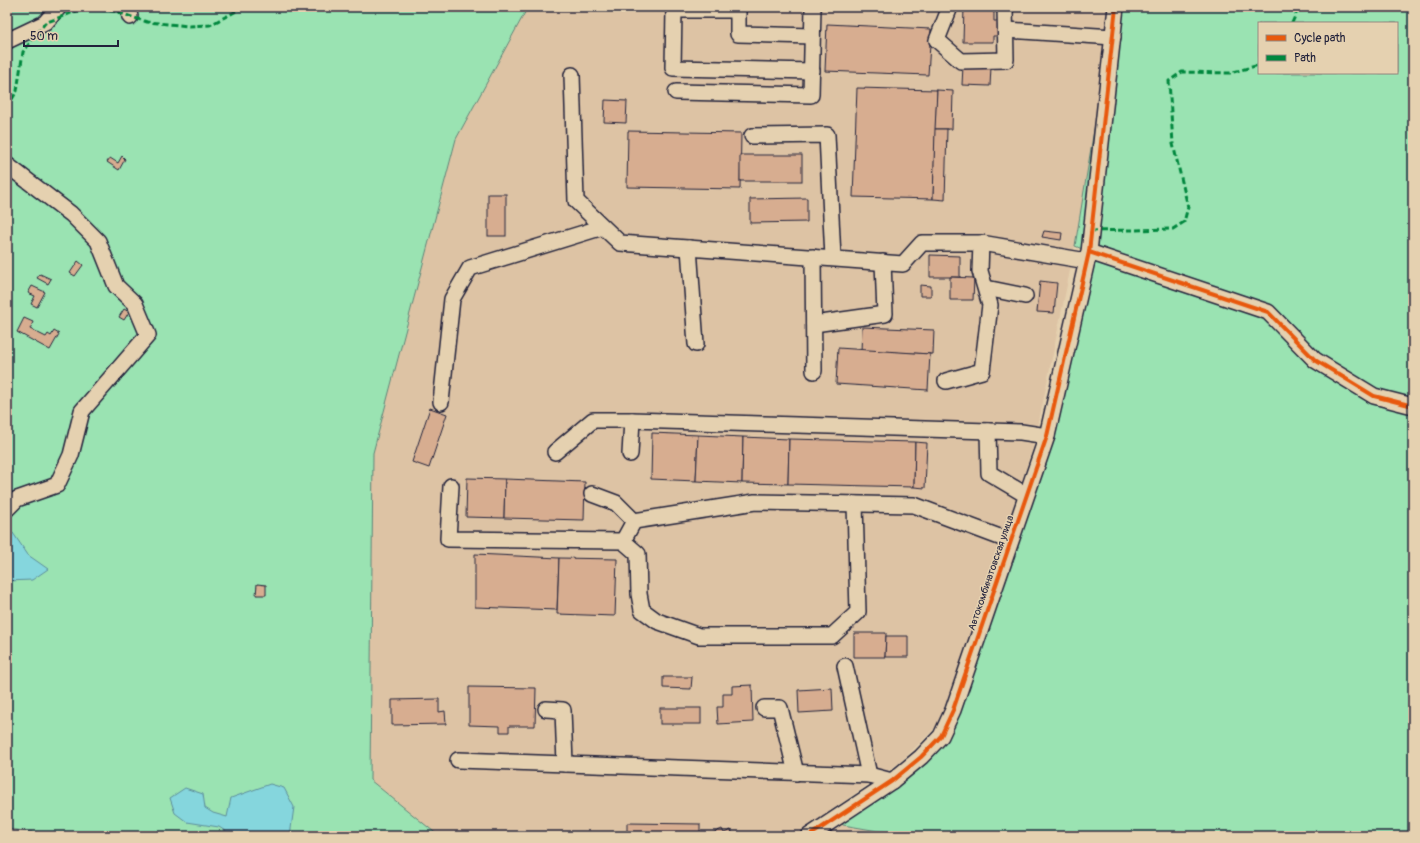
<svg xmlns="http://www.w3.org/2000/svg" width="1420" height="843" font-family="Pangolin,sans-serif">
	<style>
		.built { fill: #ddc3a4 }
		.green { fill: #9ae3b2; stroke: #5e8276; fill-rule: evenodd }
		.water { fill: #85d6dd; stroke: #5d8e9c }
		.building { fill: #d7ad90; stroke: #22223b }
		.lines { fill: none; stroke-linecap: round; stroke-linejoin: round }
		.minor-casing { stroke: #22223b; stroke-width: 18 }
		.minor { stroke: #e5d1b0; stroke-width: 15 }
		.quiet { stroke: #00873e; stroke-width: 3; stroke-dasharray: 6 3; stroke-linecap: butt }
		.cycleway-casing { stroke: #e5d1b0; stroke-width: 6 }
		.cycleway { stroke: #e8590c; stroke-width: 4 }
		.labels { text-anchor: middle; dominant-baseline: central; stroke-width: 3; stroke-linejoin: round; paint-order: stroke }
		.street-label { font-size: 10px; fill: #22223b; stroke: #e5d1b0 }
	</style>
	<rect width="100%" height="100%" fill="#e5d1b0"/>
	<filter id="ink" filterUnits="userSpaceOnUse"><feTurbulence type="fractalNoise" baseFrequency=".025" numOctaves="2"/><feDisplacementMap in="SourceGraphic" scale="8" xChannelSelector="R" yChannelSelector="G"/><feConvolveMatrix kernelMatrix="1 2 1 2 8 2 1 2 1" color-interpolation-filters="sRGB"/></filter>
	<g filter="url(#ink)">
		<g class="built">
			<path d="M528,7H1110L1101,87L1075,246L1035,441L958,674L936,727L900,762L794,836H439L370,780L373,453L456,139Z"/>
			<path d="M843,825L878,831L957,836H826Z"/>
		</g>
		<g class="green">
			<path d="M7,7H528L456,139L373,453L370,780L439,836H33L32,832L7,829Z"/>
			<path d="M1110,7H1413V836H957L878,831L843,825L837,818L941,736L1047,436L1089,252L1075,246L1101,87ZM1259,23H1397V73H1259Z"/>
		</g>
		<g class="water">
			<path d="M13,533L28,555L48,569L32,580L7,581V534Z"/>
			<path d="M270,784L284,788L294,807L290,836H233L219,827L187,822L175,813L170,798L185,788L203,794L205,808L213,813L227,817L231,798Z"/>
		</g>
		<g class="building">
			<path d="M964,7H994V21H1001V36H993V42H963Z"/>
			<path d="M827,24L931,29L928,75L825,71Z"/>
			<path d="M963,66L991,67L990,86L962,85Z"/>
			<path d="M857,88L937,90L933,199L853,197Z"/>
			<path d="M937,90L953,91L952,129H935Z"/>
			<path d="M605,100L627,101L626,123L604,122Z"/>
			<path d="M935,129H947L945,200L933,199Z"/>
			<path d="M628,131L741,133L740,189L627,187Z"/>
			<rect x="740" y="155" width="62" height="26"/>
			<path d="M122,156L125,159L119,170L107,162L110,158L118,163Z"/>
			<rect x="488" y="194" width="18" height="42"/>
			<path d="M807,198V222L750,223V199Z"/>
			<path d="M1044,231L1062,233L1061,240L1042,237Z"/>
			<path d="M930,255L960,256V277H930Z"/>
			<path d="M78,261L83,265L75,276L70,273Z"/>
			<path d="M40,274L51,279L48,284L37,278Z"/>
			<path d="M950,277L974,278L973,300H950Z"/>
			<path d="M1040,281L1057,283L1054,313L1037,312Z"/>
			<path d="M920,285L931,286V296H920Z"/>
			<path d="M32,286L45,292L37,307L31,304L35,296L28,293Z"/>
			<path d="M124,309L129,312L124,320L119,317Z"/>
			<path d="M24,318L33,322L30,329L46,337L48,334L51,336L54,331L59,334L50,350L17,332Z"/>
			<path d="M862,327L934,330L933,354L861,351Z"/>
			<path d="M838,348L930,354L928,390L836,384Z"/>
			<path d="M430,408L447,414L429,468L412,462Z"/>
			<path d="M652,433L698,435L696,481L651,479Z"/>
			<path d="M698,435L743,437L742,483L696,481Z"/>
			<path d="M743,437L789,439L788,484L742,483Z"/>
			<path d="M789,439L915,442L914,487L788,484Z"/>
			<path d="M915,442L927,443L925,488L914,487Z"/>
			<path d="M467,478L505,479L504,518L466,517Z"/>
			<path d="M505,479L585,482L584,520L504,518Z"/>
			<path d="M475,554L559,558L557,610L475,607Z"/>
			<path d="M559,558L617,559L615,616L557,614Z"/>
			<path d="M257,584L266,585V595H256Z"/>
			<path d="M854,633H886L885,657H854Z"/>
			<path d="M886,636H908V657H885Z"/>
			<path d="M663,677H692L691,689L663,688Z"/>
			<path d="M752,685L753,722L718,724L717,707H723V694H732V686Z"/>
			<path d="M469,687L536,688L535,726H509V732H500V726L469,725Z"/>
			<path d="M832,688L833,711L799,713L798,690Z"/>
			<path d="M439,699V712L445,711L446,724L392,725V700Z"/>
			<rect x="660" y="708" width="41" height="16"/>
			<path d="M627,823L700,824V836H627Z"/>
			<path d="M722,829L724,833L731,830L734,836H711V834Z"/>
		</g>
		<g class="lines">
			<defs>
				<g id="minor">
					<path d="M128,7L130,17"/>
					<path d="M738,7V34L812,36"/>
					<path d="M950,7L937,40L961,61L1006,60L1005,7"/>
					<path d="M738,10H674L673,68L812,71"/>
					<path d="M1006,30L1113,37"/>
					<path d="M7,41L45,23L59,7"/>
					<path d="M572,75L576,201L620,243L903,264L922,243H981L1087,261"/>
					<path d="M676,92L811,95L813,7"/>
					<path d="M752,136L827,135L833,258"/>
					<path d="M7,165L71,214L98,241L116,286L135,304L148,335L82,411L71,455L57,485L17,499L7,509"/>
					<path d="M689,248L696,344"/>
					<path d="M1089,252L1268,312L1315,360L1374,396L1413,406"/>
					<path d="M813,257L814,371"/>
					<path d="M986,288L1025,296"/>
					<path d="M814,324L885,314L883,262"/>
					<path d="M946,381L982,371L990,305L980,271L981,243"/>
					<path d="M441,402L452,299L470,268L603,227"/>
					<path d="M632,420L1021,432L1047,436"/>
					<path d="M988,431L989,473L1026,495"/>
					<path d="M555,452L593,420H632L630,454"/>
					<path d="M451,486L448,539L623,541L634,521L755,502L914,505L1010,541"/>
					<path d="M592,494L616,503L634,521"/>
					<path d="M623,541L638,554L639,594L642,610L657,621L699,636H832L858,612L855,504"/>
					<path d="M845,666L869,775"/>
					<path d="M764,708H780L796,773"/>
					<path d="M546,709L563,710L565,764"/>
					<path d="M458,760L869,775L892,781"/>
					<path d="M809,836L892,781L921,757L941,736L953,710L1047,436L1089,252L1116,7"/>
				</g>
			</defs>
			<use href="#minor" class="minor-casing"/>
			<use href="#minor" class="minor"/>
			<g class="quiet">
				<path d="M1292,23L1299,7"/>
				<path d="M7,107L17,91L23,52L45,23L84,8L114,11L147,22L189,26L210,25L244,7"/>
				<path d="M1091,231L1173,229L1184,222L1188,207L1173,144L1169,81L1182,72L1230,73L1259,65"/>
			</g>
			<defs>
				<g id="cycleway">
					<path d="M1089,252L1268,312L1315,360L1374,396L1413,406"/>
					<path d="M809,836L892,781L921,757L941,736L953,710L1047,436L1089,252L1116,7"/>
				</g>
			</defs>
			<use href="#cycleway" class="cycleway-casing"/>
			<use href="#cycleway" class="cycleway"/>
		</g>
	</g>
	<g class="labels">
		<g class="street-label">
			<text transform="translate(991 573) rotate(-71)">Автокомбинатовская улица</text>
		</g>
	</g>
	<rect width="1420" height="843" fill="none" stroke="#e5d1b0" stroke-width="24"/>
	<rect x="12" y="12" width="1396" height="819" fill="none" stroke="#22223b" stroke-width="1.5" filter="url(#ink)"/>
	<rect x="1258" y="22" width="140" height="52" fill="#e5d1b0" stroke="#978b81"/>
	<rect x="1266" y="35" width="20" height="6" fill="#e8590c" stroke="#978b81"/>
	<text x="1294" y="42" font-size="12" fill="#22223b">Cycle path</text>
	<rect x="1266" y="55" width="20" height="6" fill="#00873e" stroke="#978b81"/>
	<text x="1294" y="62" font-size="12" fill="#22223b">Path</text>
	<path d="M24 40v6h94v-6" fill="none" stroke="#22223b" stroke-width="2"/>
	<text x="30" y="40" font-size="12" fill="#22223b" stroke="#e5d1b0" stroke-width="3" paint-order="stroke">50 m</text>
</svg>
